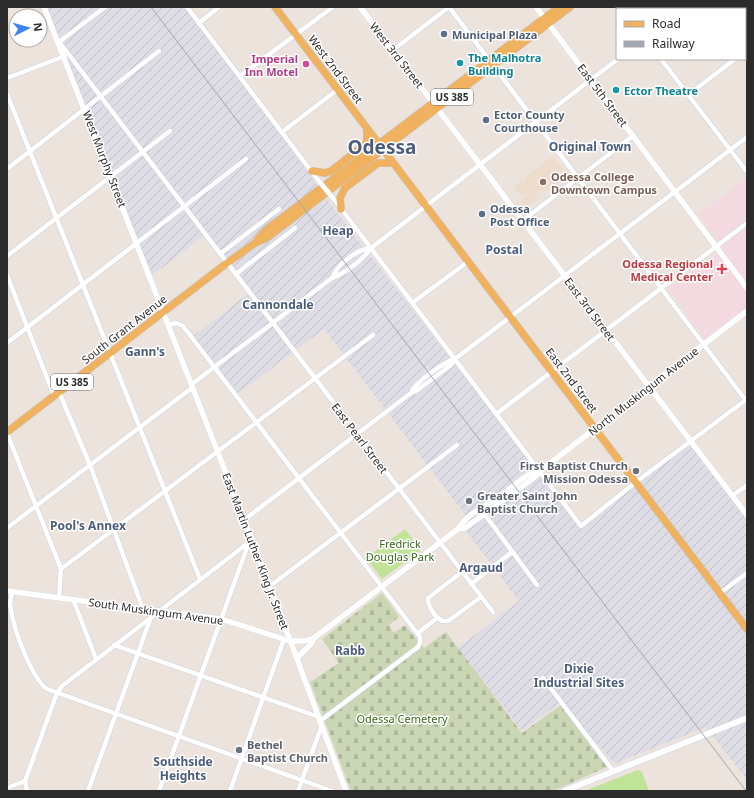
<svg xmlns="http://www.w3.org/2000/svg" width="754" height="798" font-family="'Noto Sans',sans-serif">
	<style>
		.industrial { fill: url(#industrial-furrows) }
		.education { fill: #edc }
		.medical { fill: #f3dae0 }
		.green { fill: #c0e39a }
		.cemetery { fill: url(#cemetery-stones) }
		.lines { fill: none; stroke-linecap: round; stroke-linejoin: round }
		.minor-casing { stroke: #cbd2dc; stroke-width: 5.5 }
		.tertiary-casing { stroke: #cbd2dc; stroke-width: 6 }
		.secondary-casing { stroke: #cbd2dc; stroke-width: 7 }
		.primary-casing { stroke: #c4c4c4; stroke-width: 8 }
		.minor { stroke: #fff; stroke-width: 4.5 }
		.tertiary { stroke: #fff; stroke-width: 5.5 }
		.secondary { stroke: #fff; stroke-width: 6 }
		.primary { stroke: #f0b25f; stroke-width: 7 }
		.rail { stroke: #a0a7b5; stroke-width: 1 }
		.minor-bridge-casing { stroke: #cbd2dc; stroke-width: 5.5; stroke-linecap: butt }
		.minor-bridge { stroke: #fff; stroke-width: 4.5 }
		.service-dot { fill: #5c6f8a; stroke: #fff; stroke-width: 1.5 }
		.culture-dot { fill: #0f9aa8; stroke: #fff; stroke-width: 1.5 }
		.hotel-dot { fill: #d1479c; stroke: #fff; stroke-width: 1.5 }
		.education-dot { fill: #8d6e63; stroke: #fff; stroke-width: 1.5 }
		.health-dot { fill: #e0444e; stroke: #fff; stroke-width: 1.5 }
		.worship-dot { fill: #6b7280; stroke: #fff; stroke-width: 1.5 }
		.labels { text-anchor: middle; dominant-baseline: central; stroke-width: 3; stroke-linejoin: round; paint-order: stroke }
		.shield { fill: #fff; stroke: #6b6b6b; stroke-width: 1 }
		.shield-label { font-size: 10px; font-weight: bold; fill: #2b2b2b }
		.service-label { font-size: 11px; font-weight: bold; fill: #4e5e75; stroke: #fff; text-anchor: start }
		.street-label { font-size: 11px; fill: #2b2b2b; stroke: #fff }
		.culture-label { font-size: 11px; font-weight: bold; fill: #0d838f; stroke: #fff; text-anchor: start }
		.hotel-label { font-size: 11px; font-weight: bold; fill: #b23c85; stroke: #fff; text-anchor: end }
		.education-label { font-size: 11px; font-weight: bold; fill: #785e54; stroke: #fff; text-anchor: start }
		.health-label { font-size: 11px; font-weight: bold; fill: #be3a42; stroke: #fff; text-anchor: end }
		.worship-label { font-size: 11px; font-weight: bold; fill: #5b616d; stroke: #fff; text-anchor: start }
		.park-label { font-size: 11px; fill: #39681b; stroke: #fff }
		.neighbourhood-label { font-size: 12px; font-weight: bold; fill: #4b5d7b; stroke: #fff }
		.town-label { font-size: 19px; font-weight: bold; fill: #4b5d7b; stroke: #fff }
	</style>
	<defs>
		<pattern id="industrial-furrows" width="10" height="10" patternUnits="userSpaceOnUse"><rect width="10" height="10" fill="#dedde5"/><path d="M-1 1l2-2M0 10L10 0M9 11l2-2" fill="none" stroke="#bfbec5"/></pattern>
		<pattern id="cemetery-stones" width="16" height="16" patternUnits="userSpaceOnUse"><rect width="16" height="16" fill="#cbd6b4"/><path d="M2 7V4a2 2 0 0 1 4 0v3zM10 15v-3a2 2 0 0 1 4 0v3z" fill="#aeb89b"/></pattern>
	</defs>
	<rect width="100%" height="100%" fill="#ede3dd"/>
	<path class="industrial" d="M44,7H190L334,209L581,526L690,442L747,515V780L706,727L616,763L613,762L561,702L522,731L458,648L519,601L463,527L470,521L324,329L236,395L192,337L249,293L205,235L150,277Z"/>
	<path class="education" d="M553,156L569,176L549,191L546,188L535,196L538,200L525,210L519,202L527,195L526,193L521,196L513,187L521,181L523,183L526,181L524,178Z"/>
	<path class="medical" d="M747,178V310L706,341L669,289L724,249L698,214Z"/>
	<g class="green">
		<path d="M405,529L421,550L382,579L366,558Z"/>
		<path d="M638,770L642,772L649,791H584Z"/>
	</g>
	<path class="cemetery" d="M382,593L399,617L389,625L394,633L405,625L424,648L446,632L522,733L561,705L607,767L553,791H351L310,682L339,663L322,639Z"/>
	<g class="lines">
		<defs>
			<g id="minor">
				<path d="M187,7L318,180"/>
				<path d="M449,7L747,402"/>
				<path d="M622,7L624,9"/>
				<path d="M684,9L687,7"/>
				<path d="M199,23L219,7"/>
				<path d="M59,42L105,7"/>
				<path d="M60,43L493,612"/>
				<path d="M393,50L449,7"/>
				<path d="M745,52L747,50"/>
				<path d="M661,59L747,172"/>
				<path d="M240,76L333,7"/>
				<path d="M7,78L65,56"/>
				<path d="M7,94L200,579"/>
				<path d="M688,95L735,59"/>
				<path d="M282,132L337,90"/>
				<path d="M7,169L159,51"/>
				<path d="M333,198L581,526L636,482L747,399"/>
				<path d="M522,221L634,135"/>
				<path d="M220,254L279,209"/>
				<path d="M7,256L170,131"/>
				<path d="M236,274L295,228"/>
				<path d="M7,275L54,396"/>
				<path d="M332,278C337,265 357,249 371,248"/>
				<path d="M412,303L469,261"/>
				<path d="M168,325L176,323L183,326L420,637V643L418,647L320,721"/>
				<path d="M7,343L246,159"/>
				<path d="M192,384L332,278C345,273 363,260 371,248L618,59"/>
				<path d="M59,392L90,465L143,609"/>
				<path d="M411,393C415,382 443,363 455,359"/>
				<path d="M496,414L747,223"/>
				<path d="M7,433L61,569L59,598"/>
				<path d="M732,496L747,485"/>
				<path d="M480,508L537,585"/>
				<path d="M244,520L411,393L416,391L451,365L455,359L747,137"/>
				<path d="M7,528L193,387"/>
				<path d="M61,569L373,335"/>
				<path d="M462,572L428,598C428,607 435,617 442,621H448L481,597"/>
				<path d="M471,584L512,552"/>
				<path d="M270,586L457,445"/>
				<path d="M12,592C11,598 9,604 11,610C14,630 32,679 47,689L332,791"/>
				<path d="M720,593L747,573"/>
				<path d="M73,599L96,659"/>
				<path d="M418,633L437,618"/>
				<path d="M114,645L319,717"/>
				<path d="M543,678L614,772"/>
				<path d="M25,781L27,791"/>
				<path d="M7,788L25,781L57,693L62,686L252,540"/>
				<path d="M88,791L151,617"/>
				<path d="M159,791L249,542"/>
				<path d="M230,791L284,639"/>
				<path d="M298,791L322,725"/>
			</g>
			<g id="tertiary">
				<path d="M44,7L270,586L346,791"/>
				<path d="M360,7L747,515"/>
				<path d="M536,7L747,288"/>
				<path d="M708,7L710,9"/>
				<path d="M745,55L747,58"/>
				<path d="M458,529L465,528L535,477L540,471L747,311"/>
				<path d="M7,591L221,619L290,641H305L314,638L458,529C467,514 484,507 499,497C512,489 524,473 540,471"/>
			</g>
			<g id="secondary">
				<path d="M297,658L311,644L314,638"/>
				<path d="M564,791L747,718"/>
			</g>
			<g id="primary">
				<path d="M275,7L747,629"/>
				<path d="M312,171L325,173L331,171L362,147L367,142V129"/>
				<path d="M341,209L340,198L345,188L378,163H392"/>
				<path d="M257,240L266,230L559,7"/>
				<path d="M7,432L227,263L255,243L268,237L570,7"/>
			</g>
		</defs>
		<use href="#minor" class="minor-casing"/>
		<use href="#tertiary" class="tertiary-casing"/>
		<use href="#secondary" class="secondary-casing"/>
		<use href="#primary" class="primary-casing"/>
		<use href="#minor" class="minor"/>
		<use href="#tertiary" class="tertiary"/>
		<use href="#secondary" class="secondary"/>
		<use href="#primary" class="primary"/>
		<path class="rail" d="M151,7L746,791"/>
		<defs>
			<path id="minor-bridge" d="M318,180L333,198"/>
		</defs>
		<use href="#minor-bridge" class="minor-bridge-casing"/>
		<use href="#minor-bridge" class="minor-bridge"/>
	</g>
	<g class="service-dot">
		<circle cx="444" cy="34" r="4"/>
		<circle cx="486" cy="120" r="4"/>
		<circle cx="482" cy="214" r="4"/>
	</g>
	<g class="culture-dot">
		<circle cx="460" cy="63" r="4"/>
		<circle cx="616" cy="90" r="4"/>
	</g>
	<circle class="hotel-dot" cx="306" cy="64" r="4"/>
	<circle class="education-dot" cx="543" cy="182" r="4"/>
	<path class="health-dot" d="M720 263h4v4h4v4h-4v4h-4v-4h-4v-4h4z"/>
	<g class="worship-dot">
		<circle cx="636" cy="471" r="4"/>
		<circle cx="469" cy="501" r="4"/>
		<circle cx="239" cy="750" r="4"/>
	</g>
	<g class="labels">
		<g class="shield">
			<rect x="431" y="89" width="42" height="16" rx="3"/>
			<rect x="51" y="374" width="42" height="16" rx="3"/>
		</g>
		<g class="shield-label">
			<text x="452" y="97">US 385</text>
			<text x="72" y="382">US 385</text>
		</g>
		<g class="service-label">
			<text x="452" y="34">Municipal Plaza</text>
			<text x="494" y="114">Ector County<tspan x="494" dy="13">Courthouse</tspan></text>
			<text x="490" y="208">Odessa<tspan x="490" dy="13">Post Office</tspan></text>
		</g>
		<g class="street-label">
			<text transform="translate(397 55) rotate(52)">West 3rd Street</text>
			<text transform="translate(336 69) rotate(53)">West 2nd Street</text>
			<text transform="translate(603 95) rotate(53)">East 5th Street</text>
			<text transform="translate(105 159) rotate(69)">West Murphy Street</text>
			<text transform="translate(590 309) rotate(53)">East 3rd Street</text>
			<text transform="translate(124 329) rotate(-38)">South Grant Avenue</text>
			<text transform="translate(572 380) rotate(53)">East 2nd Street</text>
			<text transform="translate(643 391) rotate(-38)">North Muskingum Avenue</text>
			<text transform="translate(360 438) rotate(53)">East Pearl Street</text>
			<text transform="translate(256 551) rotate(69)">East Martin Luther King Jr. Street</text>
			<text transform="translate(156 611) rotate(8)">South Muskingum Avenue</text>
		</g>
		<g class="culture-label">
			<text x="468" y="57">The Malhotra<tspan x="468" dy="13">Building</tspan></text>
			<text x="624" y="90">Ector Theatre</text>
		</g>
		<g class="hotel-label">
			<text x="298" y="58">Imperial<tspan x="298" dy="13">Inn Motel</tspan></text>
		</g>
		<g class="education-label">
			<text x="551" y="176">Odessa College<tspan x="551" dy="13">Downtown Campus</tspan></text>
		</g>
		<g class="health-label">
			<text x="713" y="263">Odessa Regional<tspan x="713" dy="13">Medical Center</tspan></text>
		</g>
		<g class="worship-label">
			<text x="628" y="465" text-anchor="end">First Baptist Church<tspan x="628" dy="13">Mission Odessa</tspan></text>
			<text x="477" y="495">Greater Saint John<tspan x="477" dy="13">Baptist Church</tspan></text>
			<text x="247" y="744">Bethel<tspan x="247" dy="13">Baptist Church</tspan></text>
		</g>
		<g class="park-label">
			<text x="400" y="543">Fredrick<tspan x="400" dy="13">Douglas Park</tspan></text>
			<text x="402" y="718">Odessa Cemetery</text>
		</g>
		<g class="neighbourhood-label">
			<text x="590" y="146">Original Town</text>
			<text x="338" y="230">Heap</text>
			<text x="504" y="249">Postal</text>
			<text x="278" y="304">Cannondale</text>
			<text x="145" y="351">Gann's</text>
			<text x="88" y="525">Pool's Annex</text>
			<text x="481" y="567">Argaud</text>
			<text x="350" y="650">Rabb</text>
			<text x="579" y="668">Dixie<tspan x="579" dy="14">Industrial Sites</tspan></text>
			<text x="183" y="761">Southside<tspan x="183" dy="14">Heights</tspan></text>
		</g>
		<g class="town-label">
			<text x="382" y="147">Odessa</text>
		</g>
	</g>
	<rect width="754" height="798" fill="none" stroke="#2b2b2b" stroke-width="16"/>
	<rect x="616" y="8" width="130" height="52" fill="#ffffff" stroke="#aaaaaa"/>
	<rect x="624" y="21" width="20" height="6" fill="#f0b25f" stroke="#aaaaaa"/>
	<text x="652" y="28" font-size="12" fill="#2b2b2b">Road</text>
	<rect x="624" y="41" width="20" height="6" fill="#a0a7b5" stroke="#aaaaaa"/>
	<text x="652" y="48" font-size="12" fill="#2b2b2b">Railway</text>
	<g transform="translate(28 28) rotate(84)"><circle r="19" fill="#ffffff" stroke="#aaaaaa"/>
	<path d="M0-3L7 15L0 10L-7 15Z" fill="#3e84f9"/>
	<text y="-6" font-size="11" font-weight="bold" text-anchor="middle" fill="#2b2b2b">N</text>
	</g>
</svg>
